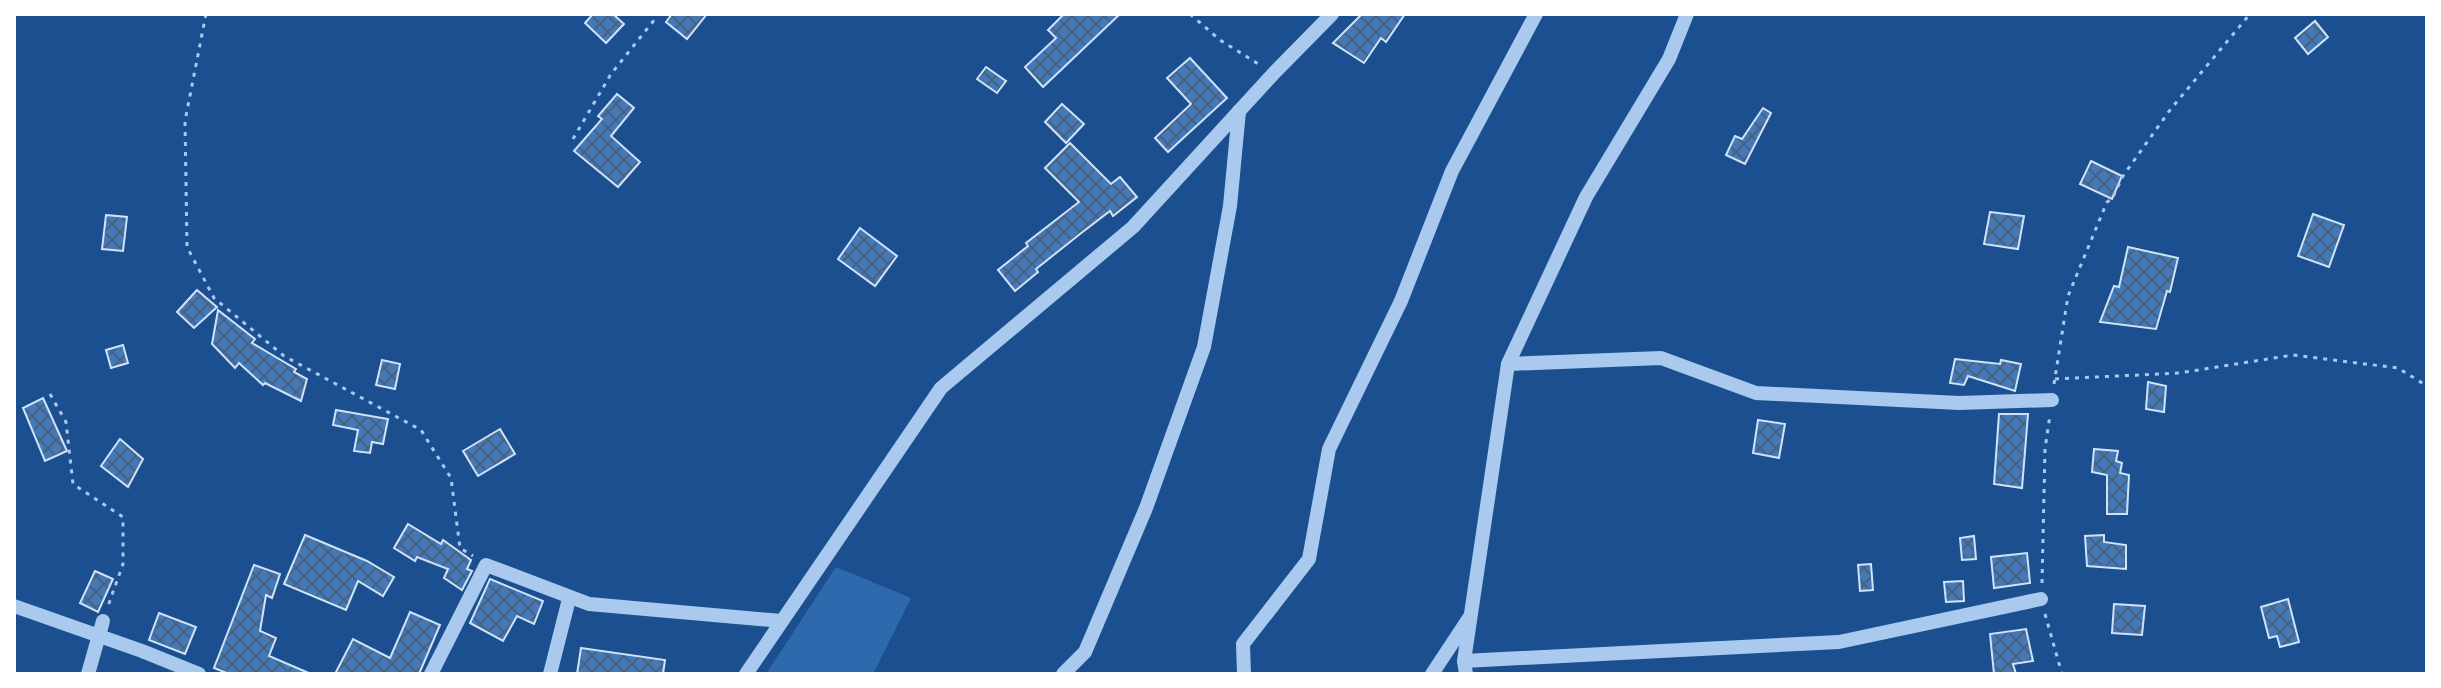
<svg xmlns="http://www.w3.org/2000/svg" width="2441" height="688" font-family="'Sofia Sans Condensed',sans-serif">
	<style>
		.garden { fill: #2e69ad }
		.building { fill: url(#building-cross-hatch); stroke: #cfe3fa; stroke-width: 2 }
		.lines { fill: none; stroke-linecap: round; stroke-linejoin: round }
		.path { stroke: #a9c9ee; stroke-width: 3; stroke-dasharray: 4 6; stroke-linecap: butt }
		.minor { stroke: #a9c9ee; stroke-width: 14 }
	</style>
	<defs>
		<pattern id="building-cross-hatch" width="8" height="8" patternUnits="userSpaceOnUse" patternTransform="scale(2)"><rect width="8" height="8" fill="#4478b7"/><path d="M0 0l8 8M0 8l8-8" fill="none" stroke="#486282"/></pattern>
	</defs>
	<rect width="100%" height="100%" fill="#1b4f8f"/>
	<path class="garden" d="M836,567L911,598L873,674H766Z"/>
	<g class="building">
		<path d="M593,14H613L624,24L606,43L585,23Z"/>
		<path d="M672,14H707L687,39L666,22Z"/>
		<path d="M1064,14H1120L1043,87L1025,67L1056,38L1048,30Z"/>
		<path d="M1362,14H1405L1386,42L1381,38L1364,63L1333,43Z"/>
		<path d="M2315,21L2328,37L2308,54L2295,38Z"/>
		<path d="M1190,58L1227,98L1168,152L1155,138L1191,104L1167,78Z"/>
		<path d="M986,67L1006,81L997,93L977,79Z"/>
		<path d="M617,94L634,108L611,136L640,162L618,187L574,151L602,119L598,116Z"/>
		<path d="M1062,104L1084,124L1066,143L1045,122Z"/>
		<path d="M1763,108L1771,113L1745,164L1726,155L1735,136L1742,139Z"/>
		<path d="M1070,143L1111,184L1120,177L1137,197L1113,216L1110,211L1080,234L1036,269L1038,272L1015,291L998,270L1028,246L1026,243L1079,202L1045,168Z"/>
		<path d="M2091,161L2122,176L2112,199L2080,184Z"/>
		<path d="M1990,212L2024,216L2018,249L1984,244Z"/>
		<path d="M2313,214L2344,225L2329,267L2298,256Z"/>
		<path d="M106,215L127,217L123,251L102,249Z"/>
		<path d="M860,228L897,256L875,286L838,259Z"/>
		<path d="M2128,247L2178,258L2170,292L2167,291L2156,329L2100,322L2114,286L2119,287Z"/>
		<path d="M197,290L217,307L194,328L177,312Z"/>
		<path d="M218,310L255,339L252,343L296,369L294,372L307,379L301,401L265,383L263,385L239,363L235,368L212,344Z"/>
		<path d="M123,345L128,363L111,368L106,350Z"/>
		<path d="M1955,359L2000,364L2001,360L2021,364L2015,391L1968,376L1964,385L1950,383Z"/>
		<path d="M382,360L400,364L395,389L376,385Z"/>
		<path d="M2148,382L2166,386L2164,412L2146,409Z"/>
		<path d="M43,398L67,451L45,461L23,408Z"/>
		<path d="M336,410L388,419L383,444L372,442L370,453L354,451L358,430L333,425Z"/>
		<path d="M1999,414H2028L2022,488L1994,484Z"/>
		<path d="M1758,420L1785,424L1779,458L1753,453Z"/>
		<path d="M500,429L515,454L478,476L463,451Z"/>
		<path d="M120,439L143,459L128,487L101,466Z"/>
		<path d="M2094,449L2118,451L2116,461L2122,463L2120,473L2129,475L2127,514H2107V475L2092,472Z"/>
		<path d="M408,524L441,544L443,540L471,560L467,569L472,571L462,590L444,578L448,569L417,557L415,561L394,548Z"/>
		<path d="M305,535L367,561L394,577L383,596L358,581L346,610L284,584Z"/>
		<path d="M2104,535V542L2126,545V569L2087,566L2085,536Z"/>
		<path d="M1974,536L1976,559L1962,560L1960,538Z"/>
		<path d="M2027,553L2030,583L1994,588L1991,557Z"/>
		<path d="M1871,564L1873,590L1860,591L1858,565Z"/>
		<path d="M254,565L280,574L272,598L266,595L260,631L276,638L269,656L311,674H229L214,668Z"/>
		<path d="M95,571L113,579L98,612L80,603Z"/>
		<path d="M490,579L543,601L534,624L517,616L503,641L470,623Z"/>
		<path d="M1963,581L1964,601L1946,602L1944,582Z"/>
		<path d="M2288,599L2299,642L2280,647L2277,636L2269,638L2261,607Z"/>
		<path d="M2114,604L2145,606L2142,635L2112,633Z"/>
		<path d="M410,612L440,625L419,674H335L353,639L390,658Z"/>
		<path d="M159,613L196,627L185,654L149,640Z"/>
		<path d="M2026,629L2033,661L2013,664L2016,674H1994L1990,634Z"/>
		<path d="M581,648L665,660L663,674H577Z"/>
	</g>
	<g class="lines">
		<g class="path">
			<path d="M206,14L185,121L187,247L214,298L284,356L421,430L451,478L460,548L473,556"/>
			<path d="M1190,14L1220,40L1260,65"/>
			<path d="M573,139L611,74L659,14"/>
			<path d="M2055,379L2179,373L2293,355L2398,368L2427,386"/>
			<path d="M2054,384L2068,296L2107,202L2112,199L2123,176L2170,110L2250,14"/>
			<path d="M50,394L66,422L73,484L123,517V564L108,606"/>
			<path d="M2042,583L2045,449L2050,415"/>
			<path d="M2045,614L2062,674"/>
		</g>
		<g class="minor">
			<path d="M1508,364L1661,358L1756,393L1959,403L2052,400"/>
			<path d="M14,606L142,651L199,674"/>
			<path d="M1464,661L1839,642L2041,599"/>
			<path d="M88,674L103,621"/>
			<path d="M431,674L486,565L589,604L782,621"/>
			<path d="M550,674L569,599"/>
			<path d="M746,674L941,388L1133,227L1274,73L1332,14"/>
			<path d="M1063,674L1085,652L1146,508L1204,347L1230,206L1239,111"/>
			<path d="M1244,674L1243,644L1309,559L1329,449L1401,301L1452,171L1536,14"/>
			<path d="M1432,674L1469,618"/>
			<path d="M1466,674L1464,661L1508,364L1586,197L1669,59L1687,14"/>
		</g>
	</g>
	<rect width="2441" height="688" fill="none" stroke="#ffffff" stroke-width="32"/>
</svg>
